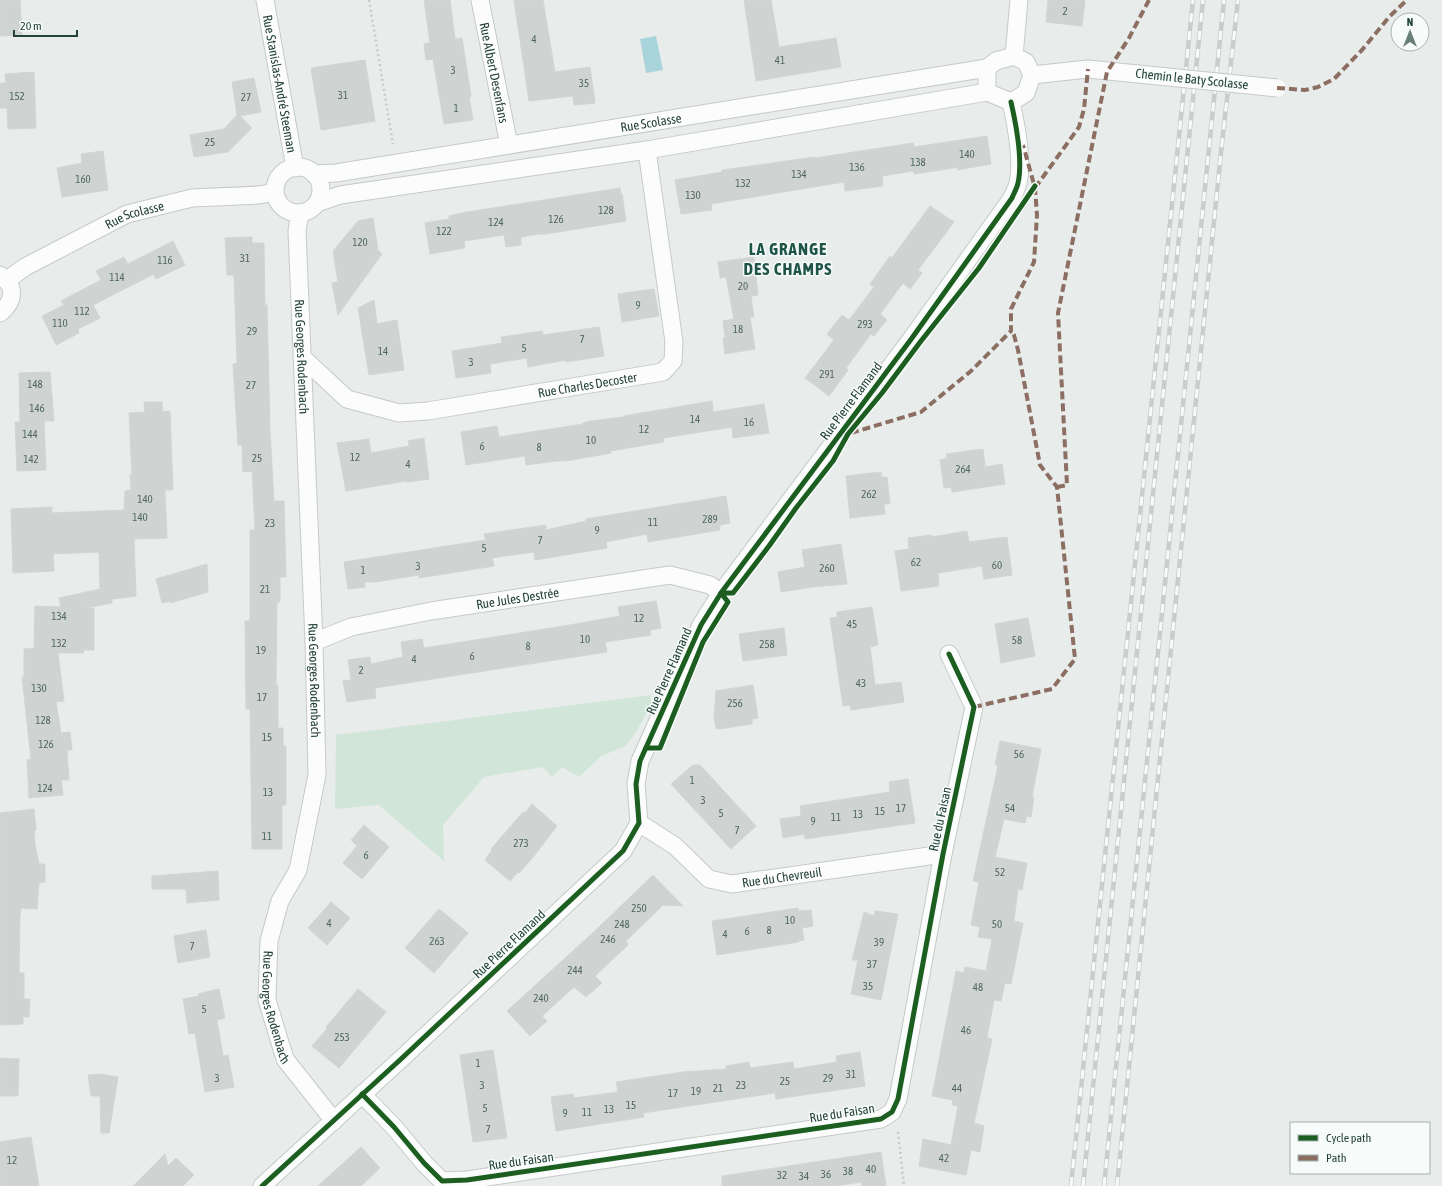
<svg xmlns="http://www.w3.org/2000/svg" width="1442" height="1186" font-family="'Asap Condensed',sans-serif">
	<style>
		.green { fill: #d1e6d8 }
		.water { fill: #a9d4db }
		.building { fill: #cfd4d2; stroke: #d1d6d4 }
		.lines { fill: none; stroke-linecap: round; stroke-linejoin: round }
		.street-casing { stroke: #c5cac8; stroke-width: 19 }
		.path { stroke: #c3ccca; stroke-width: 2.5; stroke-dasharray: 2 3; stroke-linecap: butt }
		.street { stroke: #fcfcfc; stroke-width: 17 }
		.rail-casing { stroke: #c9cdcc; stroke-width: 4.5 }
		.rail { stroke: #f7fbf9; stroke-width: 3; stroke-dasharray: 9; stroke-linecap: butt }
		.street-bridge-casing { stroke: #c5cac8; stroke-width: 19; stroke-linecap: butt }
		.street-bridge { stroke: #fcfcfc; stroke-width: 17 }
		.quiet { stroke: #8d6e63; stroke-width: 4; stroke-dasharray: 8 4; stroke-linecap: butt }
		.cycleway-casing { stroke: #f7fbf9; stroke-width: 8 }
		.cycleway { stroke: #1b5e20; stroke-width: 5 }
		.labels { text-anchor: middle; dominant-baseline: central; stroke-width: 3; stroke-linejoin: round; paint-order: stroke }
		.number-label { font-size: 11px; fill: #506761 }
		.street-label { font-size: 13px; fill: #24423a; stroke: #f7fbf9 }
		.district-label { font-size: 17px; font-weight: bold; letter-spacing: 1px; fill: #1f5548; stroke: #f7fbf9 }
	</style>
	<rect width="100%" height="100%" fill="#e8edeb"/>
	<path class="green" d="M651,695V705L636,732L626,746L601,756L579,777L562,767L552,777L543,767L484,777L443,825L444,861L379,805L335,809L336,735Z"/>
	<path class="water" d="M656,36L663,70L646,73L640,39Z"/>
	<g class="building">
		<path d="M0,0H20L22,35L0,36Z"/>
		<path d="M424,0H450L455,39L462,38L471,96L469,97L473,120L444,124L433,59L426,60L424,44L430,43Z"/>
		<path d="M514,0H543L555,72L590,67L595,103L574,105L573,96L529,101Z"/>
		<path d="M744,0H771L779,47L836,38L841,67L756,81Z"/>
		<path d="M1048,0H1085L1082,26L1046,22Z"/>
		<path d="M365,60L375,121L321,130L311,68Z"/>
		<path d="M34,72L36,128L8,129L7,108H0V83H6L5,74Z"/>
		<path d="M254,78L261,112L240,116L252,128L228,152L194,157L190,135L224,129L237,115L232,82Z"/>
		<path d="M987,136L991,164L957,170L960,167L914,174L913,171L882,176L883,186L845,191L844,182L711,204L712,210L681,214L675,180L722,172V170L815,157V158L913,143L914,147Z"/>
		<path d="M103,151L108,190L62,197L57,168L82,163L81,154Z"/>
		<path d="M620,188L621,194H622L626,221L546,234H539L521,237V245L506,247L504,235L464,241L465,248L430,254L425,223L449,219V216L467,212Z"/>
		<path d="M930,206L954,222L918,270L922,273L910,289L903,283L880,314L887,320L874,336L871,334L846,368L848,370L829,396L805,378L834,340L827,334L842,315L849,320L874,287L870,284L890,256L891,259Z"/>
		<path d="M373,218L378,250L382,254L338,315L332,283L338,282L333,251L358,221Z"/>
		<path d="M252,237V243H264L265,305H267L270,431L274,501H284L286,577H280V602H277L276,685H278V728H283V746H286V805H282V849H252L250,709H246L245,621H250V530H255L252,471L243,472L242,445H238L233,364L237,363L234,275H227L225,238Z"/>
		<path d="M173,241L185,265L156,279L154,274L93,305L100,318L78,329L79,333L56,345L42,316L64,305L61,301L101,280L96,271L124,257L128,264Z"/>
		<path d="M754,257L758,295L751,296L754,317H750L755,349L725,354L723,338L725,337L723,321L734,319L726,277L720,278L718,262Z"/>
		<path d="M654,289L659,316L622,322L618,294Z"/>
		<path d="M374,300L377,324L397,320L404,370L369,375L358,308Z"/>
		<path d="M599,327L604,356L566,362V360L528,367L527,358L490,364L491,373L456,378L452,351L502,343L501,337L542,331L543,335Z"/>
		<path d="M50,372L54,421H44L46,470L17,471L15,422H20L19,373Z"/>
		<path d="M712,401L713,412L764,404L769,433L733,438L732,427L663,438L664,442L610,451L611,453L566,461H556L526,465L525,456L466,465L461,432L497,426L499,437L583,424V423L590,421L624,417V416Z"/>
		<path d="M144,402H162L163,412L170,411L173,490H165L167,538L134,539L136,596L112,599V603L85,608H94V650H84L83,653H58L64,701L56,702L61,733L70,732L72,750H67L69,780H61L63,795L29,798L27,760L31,759L22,677H24V649L34,648L35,606L61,607L59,598L100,589L99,552L53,554L54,571L13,573L11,509L52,507V513L124,510L125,491L131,490L130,475H132L129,413L145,412Z"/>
		<path d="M424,438L429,479L407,482V481L346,491L337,443L369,439L371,453L409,446L408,441Z"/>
		<path d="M983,449L985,467L1002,464L1005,484L952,492L951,487L944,488L940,460L947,458L946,454Z"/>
		<path d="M881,472V477H887L890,504H884L885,514L850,518L846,476Z"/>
		<path d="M726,496L730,523L720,525V530L648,542L647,534L606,542L607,548L535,560L534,552L492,558L494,566L419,578V575L375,582H364L365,587L348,589L344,562L486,540L484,534L546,525V530L586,521V519Z"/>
		<path d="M967,531L969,542L1007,537L1012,575L984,579L982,566L938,573L939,586L901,591L895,551L909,549L908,538L932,535V537Z"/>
		<path d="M841,544L847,584L812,587L781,592L778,572L805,567L802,550Z"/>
		<path d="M207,564L208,592L170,603V601L162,603L156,579Z"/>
		<path d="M656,601L661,628L650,630L651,635L605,642L607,652L375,688L376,698L347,702L343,681L351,680L348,660L370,657L371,664L403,657L401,642L422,639L424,648L564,626L620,616L618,607Z"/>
		<path d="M872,607L878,645L870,647L875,685L901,682L904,702L851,710L850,705L843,706L830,618L837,617V612Z"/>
		<path d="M1028,618L1035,656L1001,663L995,624Z"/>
		<path d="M784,628L787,655L743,661L739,634Z"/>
		<path d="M753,685L758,718L752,719V724L719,729V728L716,729L714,717L716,691Z"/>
		<path d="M1000,741L1041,749L1032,797H1034L1031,817L1027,816L1025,823L1004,819L995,857L1027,863L1022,890L1018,889L1014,921L1023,923L1011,984L1005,983L1001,1001L994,1000L987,1038L992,1039L974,1123L984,1126L980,1152L971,1150L966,1175L919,1166L923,1139L951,1145L958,1106L952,1105L953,1100L932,1096L956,971L964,973L965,967L986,971L992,939L978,937L980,927L971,925L979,882L973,881L998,766L995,765Z"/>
		<path d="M693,765H700L756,826L731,849L671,784Z"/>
		<path d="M908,779L915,823L805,839L804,834L783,838L780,819L801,816L800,806L890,792L889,782Z"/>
		<path d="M532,804L557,826L534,856L519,873L518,872L510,881L485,860L492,850L491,849L523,812L525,813Z"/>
		<path d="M34,809L36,830L34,831L35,845L39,864H45V882L39,883L37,909L21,908L20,916L19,973H24V999H30L29,1017H23V1024L0,1025V813Z"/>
		<path d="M364,825L389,847L362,879L343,863L357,846L351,840Z"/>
		<path d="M218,871L219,900L187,903L186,889H152V876Z"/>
		<path d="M653,875L683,906L663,905L657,911L626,941L628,945L595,976L602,983L586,997L574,987L542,1016L547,1021L530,1036L507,1011L597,929Z"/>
		<path d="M331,902L350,918L327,945L308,928Z"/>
		<path d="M798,908L799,911L811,910L813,926L802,928L804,940L798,941L799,942L717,955L712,921Z"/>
		<path d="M439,909L468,933L434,973L405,948Z"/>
		<path d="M875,911L898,914L881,1000L851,994L858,960H852L864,912L874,916Z"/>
		<path d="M206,930L210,957L178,963L174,936Z"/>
		<path d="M219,989L225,1018L217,1020L223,1056L228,1055L234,1087L205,1092L195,1033L189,1034L183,999L199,996L198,994Z"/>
		<path d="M358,989L386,1012L339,1068L312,1046L327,1029L326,1027Z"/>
		<path d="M493,1050L507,1138L473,1142L460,1055Z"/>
		<path d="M860,1052L865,1086L776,1099L775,1093L643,1113L644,1117L556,1131L551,1097L573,1094L574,1098L618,1092L616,1082L683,1072L726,1069V1066L749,1062L750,1068L793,1062L794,1069L837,1062L836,1056Z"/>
		<path d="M0,1058L19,1059L18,1096H0Z"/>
		<path d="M99,1074L118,1077L109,1133H101L100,1096H91L88,1075Z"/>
		<path d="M31,1137L39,1186H0V1142Z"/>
		<path d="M361,1147L380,1168L361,1186H318Z"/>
		<path d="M881,1152L886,1186H862L861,1182L836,1186H722V1176Z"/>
		<path d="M165,1154L168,1166L176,1158L194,1175L183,1186H133Z"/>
	</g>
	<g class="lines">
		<defs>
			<g id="street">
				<path id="s1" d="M265,0L295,168"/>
				<path id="s2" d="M480,0L509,145"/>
				<path d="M1014,56L1026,62L1032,75L1026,93L1011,102L987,92V68L996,61Z"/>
				<path d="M1014,56L1019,0"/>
				<path d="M1032,75L1088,69L1138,74"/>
				<circle cx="298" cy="190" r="23"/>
				<path id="s3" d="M314,174L336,173L987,68"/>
				<path d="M317,203L340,195L647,150L987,92"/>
				<path id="s4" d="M300,213L297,231L314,642L317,775L298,870L280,901L269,941L267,1000L285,1059L334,1121"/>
				<path d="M0,275C16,286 15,301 0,313"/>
				<path id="s5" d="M7,280L25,267L127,214L192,198L259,195L275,192"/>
				<path id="s6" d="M302,357L347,399L399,413L428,411L663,372L673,361L674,342L647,150"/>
				<path id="s7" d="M314,642L351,627L431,611L670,575L710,585L721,593"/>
				<path id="s8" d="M639,823L675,846L709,879L732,884L943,854"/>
				<path d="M362,1094L394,1127L424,1163L442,1181L467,1180L881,1119L892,1112L898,1099L943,854L974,707L949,654"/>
				<path d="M262,1186L401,1059L623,851L639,823L636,784L640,761L701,625L721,593L912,338L1012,198C1014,193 1017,188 1018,183C1023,161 1016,124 1011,102"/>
			</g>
		</defs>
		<use href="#street" class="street-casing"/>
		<g class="path">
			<path d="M369,0L393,144"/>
			<path d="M898,1132L904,1186"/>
		</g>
		<use href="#street" class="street"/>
		<defs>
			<g id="rail">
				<path d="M1071,1186L1193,0"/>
				<path d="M1083,1186L1203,0"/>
				<path d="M1104,1186L1224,0"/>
				<path d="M1117,1186L1221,152L1238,0"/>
			</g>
		</defs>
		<use href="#rail" class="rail-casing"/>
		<use href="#rail" class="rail"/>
		<defs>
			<path id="street-bridge" d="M1138,74L1277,88"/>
		</defs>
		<use href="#street-bridge" class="street-bridge-casing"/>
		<use href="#street-bridge" class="street-bridge"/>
		<g class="quiet">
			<path d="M1277,88L1305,90L1318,87L1334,79L1362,50L1390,16L1407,0"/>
			<path d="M1035,188L1079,127L1084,109L1088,69"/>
			<path d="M851,433L921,412L971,371L1011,331V309L1034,262L1037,215L1035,188L1023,145"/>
			<path d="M1057,487L1067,485L1058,313L1107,72L1129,38L1149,0"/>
			<path d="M974,707L1052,689L1075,659L1057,487L1040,465L1018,350L1014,335L1011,331"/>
		</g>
		<defs>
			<g id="cycleway">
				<path d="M646,748H660L703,642L728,602L721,593H733L769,546L796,508L833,461L848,434L882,393L921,341L979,268L1035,186"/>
				<path d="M362,1094L394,1127L424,1163L442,1181L467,1180L881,1119L892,1112L898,1099L943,854L974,707L949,654"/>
				<path d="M262,1186L401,1059L623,851L639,823L636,784L640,761L701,625L721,593L912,338L1012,198C1014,193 1017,188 1018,183C1023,161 1016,124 1011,102"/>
			</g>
		</defs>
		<use href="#cycleway" class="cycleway-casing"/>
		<use href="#cycleway" class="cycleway"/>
	</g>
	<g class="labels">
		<g class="number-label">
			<text x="1065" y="11">2</text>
			<text x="534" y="39">4</text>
			<text x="780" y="60">41</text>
			<text x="453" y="70">3</text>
			<text x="584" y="83">35</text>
			<text x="343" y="95">31</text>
			<text x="17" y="96">152</text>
			<text x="246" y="97">27</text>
			<text x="456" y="108">1</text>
			<text x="210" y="142">25</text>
			<text x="967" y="154">140</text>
			<text x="918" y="162">138</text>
			<text x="857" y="167">136</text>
			<text x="799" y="174">134</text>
			<text x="83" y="179">160</text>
			<text x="743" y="183">132</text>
			<text x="693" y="195">130</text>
			<text x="606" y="210">128</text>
			<text x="556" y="219">126</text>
			<text x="496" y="222">124</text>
			<text x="444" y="231">122</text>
			<text x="360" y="242">120</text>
			<text x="245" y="258">31</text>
			<text x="165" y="260">116</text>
			<text x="117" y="277">114</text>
			<text x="743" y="286">20</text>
			<text x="638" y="305">9</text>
			<text x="82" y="311">112</text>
			<text x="60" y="323">110</text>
			<text x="865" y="324">293</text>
			<text x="738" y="329">18</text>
			<text x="252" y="331">29</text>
			<text x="582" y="339">7</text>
			<text x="524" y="348">5</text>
			<text x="383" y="351">14</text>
			<text x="471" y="362">3</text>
			<text x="827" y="374">291</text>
			<text x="35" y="384">148</text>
			<text x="251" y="385">27</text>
			<text x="37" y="408">146</text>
			<text x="695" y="419">14</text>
			<text x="749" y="422">16</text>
			<text x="644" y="429">12</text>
			<text x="30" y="434">144</text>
			<text x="591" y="440">10</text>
			<text x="482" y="446">6</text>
			<text x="539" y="447">8</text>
			<text x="355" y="457">12</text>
			<text x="257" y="458">25</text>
			<text x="31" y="459">142</text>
			<text x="408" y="464">4</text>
			<text x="963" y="469">264</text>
			<text x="869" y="494">262</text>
			<text x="145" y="499">140</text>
			<text x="140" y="517">140</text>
			<text x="710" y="519">289</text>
			<text x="653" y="522">11</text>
			<text x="270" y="523">23</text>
			<text x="597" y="530">9</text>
			<text x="540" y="540">7</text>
			<text x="484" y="548">5</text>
			<text x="916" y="562">62</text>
			<text x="997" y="565">60</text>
			<text x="418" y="566">3</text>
			<text x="827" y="568">260</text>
			<text x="363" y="570">1</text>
			<text x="265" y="589">21</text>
			<text x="59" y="616">134</text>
			<text x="639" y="618">12</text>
			<text x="852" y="624">45</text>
			<text x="585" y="639">10</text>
			<text x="1017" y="640">58</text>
			<text x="59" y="643">132</text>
			<text x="767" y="644">258</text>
			<text x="528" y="646">8</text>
			<text x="261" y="650">19</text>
			<text x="472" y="656">6</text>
			<text x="414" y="659">4</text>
			<text x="361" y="670">2</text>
			<text x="861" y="683">43</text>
			<text x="39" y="688">130</text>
			<text x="262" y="697">17</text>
			<text x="735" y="703">256</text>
			<text x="43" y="720">128</text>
			<text x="267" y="737">15</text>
			<text x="46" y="744">126</text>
			<text x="1019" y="754">56</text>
			<text x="692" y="780">1</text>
			<text x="45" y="788">124</text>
			<text x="268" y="792">13</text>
			<text x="703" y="800">3</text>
			<text x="901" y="808">17</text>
			<text x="1010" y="808">54</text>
			<text x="880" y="811">15</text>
			<text x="721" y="813">5</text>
			<text x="858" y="814">13</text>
			<text x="836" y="817">11</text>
			<text x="813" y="821">9</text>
			<text x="737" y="830">7</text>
			<text x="267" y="836">11</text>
			<text x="521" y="843">273</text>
			<text x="366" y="855">6</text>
			<text x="1000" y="872">52</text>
			<text x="639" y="908">250</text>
			<text x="790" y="920">10</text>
			<text x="329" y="923">4</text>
			<text x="622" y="924">248</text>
			<text x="997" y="924">50</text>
			<text x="769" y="930">8</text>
			<text x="747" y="931">6</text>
			<text x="725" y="934">4</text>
			<text x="608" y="939">246</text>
			<text x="437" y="941">263</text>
			<text x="879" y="942">39</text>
			<text x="192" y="946">7</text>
			<text x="872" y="964">37</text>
			<text x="575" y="970">244</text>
			<text x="868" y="986">35</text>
			<text x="978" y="987">48</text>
			<text x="541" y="998">240</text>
			<text x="204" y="1009">5</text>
			<text x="966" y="1030">46</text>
			<text x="342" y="1037">253</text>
			<text x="478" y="1063">1</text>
			<text x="851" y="1074">31</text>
			<text x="217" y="1078">3</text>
			<text x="828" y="1078">29</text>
			<text x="785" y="1081">25</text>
			<text x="482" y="1085">3</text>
			<text x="741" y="1085">23</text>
			<text x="718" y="1088">21</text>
			<text x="957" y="1088">44</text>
			<text x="696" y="1091">19</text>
			<text x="673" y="1093">17</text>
			<text x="631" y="1105">15</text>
			<text x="485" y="1108">5</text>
			<text x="609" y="1109">13</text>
			<text x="587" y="1112">11</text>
			<text x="565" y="1113">9</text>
			<text x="488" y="1129">7</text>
			<text x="944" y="1158">42</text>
			<text x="12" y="1160">12</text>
			<text x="871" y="1169">40</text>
			<text x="848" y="1171">38</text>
			<text x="826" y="1174">36</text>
			<text x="782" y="1175">32</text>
			<text x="804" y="1176">34</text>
		</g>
		<g class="street-label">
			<text stroke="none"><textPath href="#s2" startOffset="74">Rue Albert Desenfans</textPath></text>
			<text transform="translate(1192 79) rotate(6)">Chemin le Baty Scolasse</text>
			<text stroke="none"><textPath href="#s1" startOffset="85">Rue Stanislas-André Steeman</textPath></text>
			<text stroke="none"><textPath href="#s3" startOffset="341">Rue Scolasse</textPath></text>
			<text stroke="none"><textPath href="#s5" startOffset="144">Rue Scolasse</textPath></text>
			<text stroke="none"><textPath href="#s4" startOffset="144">Rue Georges Rodenbach</textPath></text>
			<text stroke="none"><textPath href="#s6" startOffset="306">Rue Charles Decoster</textPath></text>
			<text transform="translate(851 401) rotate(-53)">Rue Pierre Flamand</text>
			<text stroke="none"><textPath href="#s7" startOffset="209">Rue Jules Destrée</textPath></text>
			<text transform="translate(669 671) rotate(-66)">Rue Pierre Flamand</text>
			<text stroke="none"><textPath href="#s4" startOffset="468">Rue Georges Rodenbach</textPath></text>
			<text transform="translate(940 819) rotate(-78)">Rue du Faisan</text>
			<text stroke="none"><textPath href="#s8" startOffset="164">Rue du Chevreuil</textPath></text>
			<text transform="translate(509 944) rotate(-43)">Rue Pierre Flamand</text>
			<text stroke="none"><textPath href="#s4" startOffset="804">Rue Georges Rodenbach</textPath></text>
			<text transform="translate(842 1113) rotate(-9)">Rue du Faisan</text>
			<text transform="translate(521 1161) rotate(-8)">Rue du Faisan</text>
		</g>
		<g class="district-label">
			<text x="788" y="249">LA GRANGE<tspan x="788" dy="20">DES CHAMPS</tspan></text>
		</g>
	</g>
	<rect x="1290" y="1122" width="140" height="52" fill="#f7fbf9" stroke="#a3b1ad"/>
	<rect x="1298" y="1135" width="20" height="6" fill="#1b5e20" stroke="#a3b1ad"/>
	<text x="1326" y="1142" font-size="12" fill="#24423a">Cycle path</text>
	<rect x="1298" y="1155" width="20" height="6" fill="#8d6e63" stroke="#a3b1ad"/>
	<text x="1326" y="1162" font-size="12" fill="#24423a">Path</text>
	<g transform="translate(1410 32)"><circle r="19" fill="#f7fbf9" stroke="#a3b1ad"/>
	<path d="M0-3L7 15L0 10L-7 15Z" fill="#697e78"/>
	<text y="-6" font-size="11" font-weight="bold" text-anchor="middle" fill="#24423a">N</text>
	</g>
	<path d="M14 30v6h63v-6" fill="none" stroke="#24423a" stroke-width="2"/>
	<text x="20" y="30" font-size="12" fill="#24423a" stroke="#f7fbf9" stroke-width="3" paint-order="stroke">20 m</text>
</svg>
